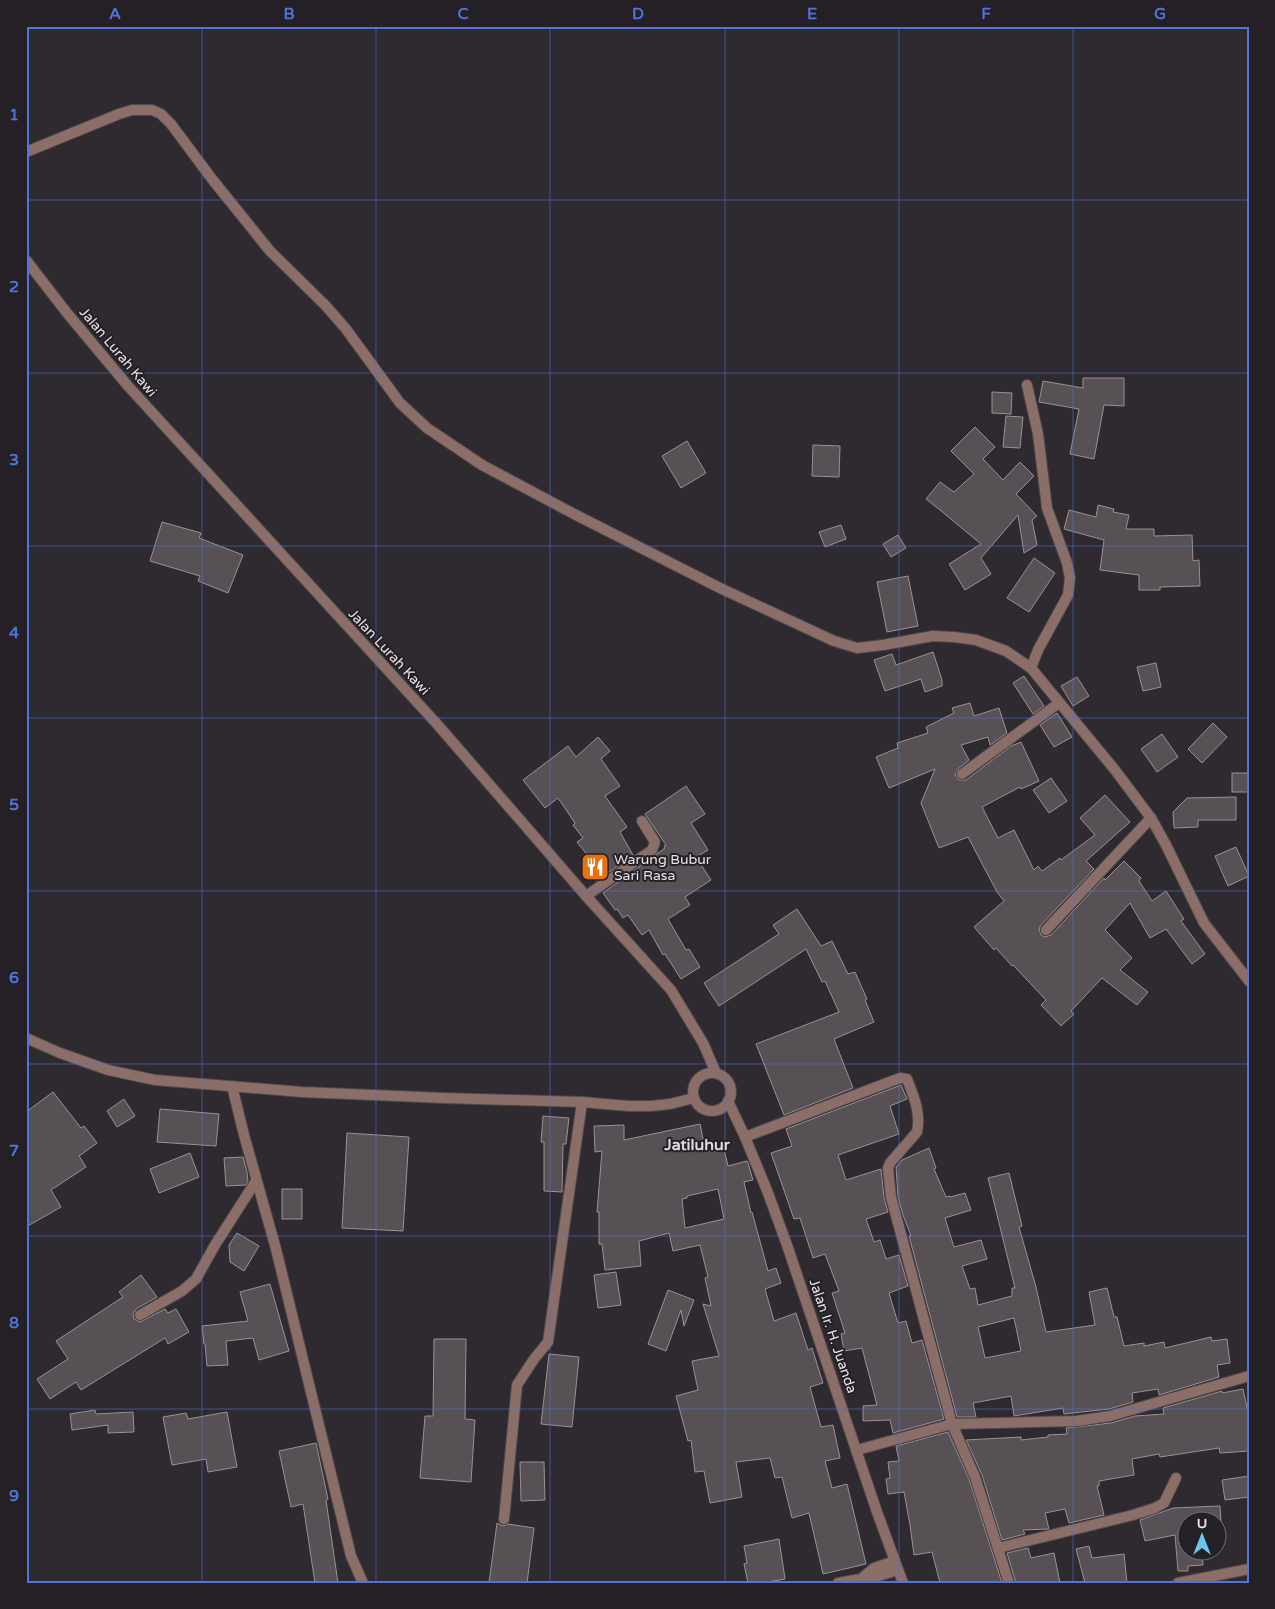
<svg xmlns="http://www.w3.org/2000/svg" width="1275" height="1609" font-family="'Varela Round',sans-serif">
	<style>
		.building { fill: #575054; stroke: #999195; fill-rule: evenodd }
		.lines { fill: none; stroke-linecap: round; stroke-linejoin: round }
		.minor-casing { stroke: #4c484c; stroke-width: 12 }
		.tertiary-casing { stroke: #4c484c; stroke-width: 12 }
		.minor { stroke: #8a6e67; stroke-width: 10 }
		.tertiary { stroke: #8a6e67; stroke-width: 10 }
		.grid { fill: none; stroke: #5074dc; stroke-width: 1; stroke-opacity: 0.55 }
		.labels { text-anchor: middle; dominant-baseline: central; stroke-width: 4; stroke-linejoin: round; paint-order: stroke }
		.street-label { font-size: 14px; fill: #e7e4e7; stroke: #242025 }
		.poi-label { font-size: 14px; fill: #e7e4e7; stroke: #242025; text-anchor: start }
		.quarter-label { font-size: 16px; font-weight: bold; fill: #ded8df; stroke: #242025 }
		.neatline { fill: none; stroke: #5074dc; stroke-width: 2 }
		.grid-label { font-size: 16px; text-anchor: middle; font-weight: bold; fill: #5074dc }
	</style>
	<rect width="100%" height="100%" fill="#2e2a2f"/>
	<g class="building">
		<path d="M1083,378H1124V406L1104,405L1094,459L1070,454L1079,409L1039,402L1043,381L1083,388Z"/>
		<path d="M992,392L1012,393L1011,414L992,413Z"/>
		<path d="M1006,416L1023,417L1020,448L1003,447Z"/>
		<path d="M975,427L995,447L983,459L1003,480L1020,462L1034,476L1016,494L1037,516L1032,520L1037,545L1024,553L1018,515L981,558L991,574L965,590L949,564L981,544L940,510L926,499L940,482L954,492L974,474L951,451Z"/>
		<path d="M687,441L706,473L681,488L662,456Z"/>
		<path d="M813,445L840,446L839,477L812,476Z"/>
		<path d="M1098,505L1114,509L1113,512L1129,515L1126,529H1154V536L1192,535L1193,561L1199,560L1200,586L1160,587V590H1139V575L1100,570L1104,540L1064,529L1069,510L1096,517Z"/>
		<path d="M162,522L201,533L199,538L243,555L228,593L198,581L200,576L150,561Z"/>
		<path d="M841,525L846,539L825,547L819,532Z"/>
		<path d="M898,535L906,548L891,557L883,544Z"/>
		<path d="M1034,558L1055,573L1029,612L1007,598Z"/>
		<path d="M908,576L918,626L887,632L877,582Z"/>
		<path d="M933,652L942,680V686L925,692L921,679L885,691L874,660L892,654L896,665Z"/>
		<path d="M1156,663L1161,687L1143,691L1137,667Z"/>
		<path d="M1024,676L1044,706L1033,714L1013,683Z"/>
		<path d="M1077,677L1089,696L1073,706L1061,686Z"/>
		<path d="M970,703L974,716L999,708L1007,733L990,745L988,737L961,745L969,760L958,769L955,775L959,780H966L1011,746L1021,742L1039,781L1021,789L1020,787L982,807L998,838L1014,830L1034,870L1038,866L1042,871L1060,858L1061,860L1095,835L1080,818L1105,795L1130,822L1086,861L1094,869L1041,925L1039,929L1041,935L1045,937L1051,935L1104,878L1105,880L1124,861L1141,878L1139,881L1152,901L1166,891L1184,919L1181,921L1205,954L1192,964L1166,929L1150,938L1130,903L1105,930L1132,958L1120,970L1148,992L1137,1005L1102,978L1071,1011L1074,1014L1061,1026L1041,1005L1046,1000L1013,965L1012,966L996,948L994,950L974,927L1004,901L997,892L968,837L939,848L921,803L935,769L889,788L876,757L898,748L897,743L928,733L926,727L954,713L952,708Z"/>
		<path d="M1057,713L1072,737L1054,747L1040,725Z"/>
		<path d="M1213,723L1227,737L1202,763L1188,749Z"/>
		<path d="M1162,734L1178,757L1157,772L1141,749Z"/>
		<path d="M598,737L610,751L601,759L620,786L605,796L627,827L620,832L633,855L596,881L583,859L588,856L577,842L583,838L573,825L575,823L558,798L545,808L523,780L568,746L576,757Z"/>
		<rect x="1232" y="773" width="17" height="19"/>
		<path d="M1051,778L1067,801L1049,813L1033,790Z"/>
		<path d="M686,786L705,814L691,823L708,850L696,857L711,880L685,897L690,905L668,919L686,950L689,949L700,967L681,979L665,954L663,955L649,930L642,935L628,915L623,918L617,909L615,910L603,893L665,848L664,846L666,845L645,814Z"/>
		<path d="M1236,797V820H1198V827L1174,828L1173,812L1187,798Z"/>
		<path d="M1236,847L1249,876L1228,886L1215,856Z"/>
		<path d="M797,909L821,946L832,941L848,974L855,972L867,999L865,1000L874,1022L834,1039L853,1088L784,1115L756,1044L839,1012L825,981L822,982L806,949L719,1006L704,983L779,934L773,925Z"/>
		<path d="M901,1085L907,1099L890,1106L899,1134L838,1155L846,1180L881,1169L884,1198L888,1212L866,1219L874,1242L880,1240L886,1259L899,1255L908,1286L889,1293L898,1323L906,1321L912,1343L922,1340L944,1419L893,1433L890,1420L863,1421V1406L877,1405L862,1348L844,1351L841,1334L845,1333L832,1293L839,1291L825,1254L813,1258L800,1218L794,1219L771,1153L792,1146L786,1129Z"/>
		<path d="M53,1092L81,1128L84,1126L97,1143L79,1156L86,1167L51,1190L61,1207L26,1227V1112Z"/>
		<path d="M124,1099L135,1116L117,1127L107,1111Z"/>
		<path d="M160,1109L219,1114L216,1146L157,1142Z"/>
		<path d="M543,1116L569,1118L566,1144H563L562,1192L544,1191V1142H541Z"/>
		<path d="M700,1124L703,1139L706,1138L710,1152L724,1149L728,1166L747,1161L748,1163L753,1180L744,1182L751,1213L752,1212L768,1271L776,1268L781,1283L765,1289L774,1321L796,1313L808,1350L812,1348L823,1383L810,1387L821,1427L833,1425L840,1458L825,1461L832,1488L847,1484L866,1564L823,1574L809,1513L792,1518L782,1477L775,1478L770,1458L736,1462L742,1497L710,1503L704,1471L695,1472L691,1440L688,1441L676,1396L698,1390L692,1361L719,1356L703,1304L711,1306L705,1278L708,1277L700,1245L673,1251L669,1233L639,1241L641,1266L605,1270L602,1244H599V1212H597L602,1151L595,1152L594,1126L624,1125V1140ZM718,1189L724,1219L685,1228L682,1199L687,1198V1196Z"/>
		<path d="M347,1133L409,1137L403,1231L342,1228Z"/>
		<path d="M929,1148L936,1168L934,1169L946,1197L950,1196V1197L965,1193L971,1210L945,1218L954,1247L981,1240L987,1259L962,1266L970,1289L975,1288L978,1305L1012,1296V1288H1015L988,1178L1009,1173L1022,1226L1019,1227L1036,1287L1046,1332L1095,1325L1089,1292L1107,1288L1114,1317H1117L1124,1346L1144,1343V1346L1164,1342L1165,1348L1211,1337L1212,1341L1227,1339L1230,1363L1217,1365L1219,1377L1159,1395L1158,1389L1132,1393L1133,1402L1109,1409L1064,1414L1063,1408L1014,1416L1011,1396L973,1403L976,1417H957L909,1236H911L903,1215L898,1196L896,1167L902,1160ZM1014,1318L1021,1351L985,1358L978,1327Z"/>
		<path d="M190,1153L199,1177L159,1193L150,1169Z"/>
		<path d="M243,1157L247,1172L248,1181L246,1185L226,1186L224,1158Z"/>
		<rect x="282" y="1189" width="20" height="30"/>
		<path d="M237,1233L259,1246L244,1271L230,1262L229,1245Z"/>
		<path d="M616,1272L621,1305L598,1308L594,1275Z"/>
		<path d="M141,1275L157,1297L136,1309L133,1314L134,1319L140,1322L165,1309L168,1313L176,1309L189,1332L168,1344L165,1338L81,1390L76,1382L50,1399L37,1379L68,1359L56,1341L123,1297L119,1292Z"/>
		<path d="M270,1284L289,1351L259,1360L253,1338L226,1341L228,1365L207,1366L205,1344H204L202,1326L248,1321L240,1292Z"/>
		<path d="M668,1290L694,1300L684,1326L681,1310L666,1351L648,1344Z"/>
		<path d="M434,1339H466L465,1419L475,1420L471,1482L420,1478L425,1416H433Z"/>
		<path d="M549,1354L579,1357L572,1427L541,1424Z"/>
		<path d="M1243,1389L1249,1417V1451L1220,1453L1219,1448L1160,1457L1159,1454L1132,1459L1134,1475L1099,1481V1486H1097L1104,1515L1069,1523L1065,1509L1045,1513L1049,1529L1023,1530L1025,1534L1002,1540L982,1475L966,1440L1021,1437V1440L1048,1437V1435L1067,1434L1066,1428L1111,1423L1135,1416L1164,1414L1163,1408L1222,1391V1393Z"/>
		<path d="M95,1410L96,1414L133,1412L134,1432L108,1433V1425L72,1430L70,1414Z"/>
		<path d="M227,1412L237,1467L208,1472L206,1459L172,1465L163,1417L186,1413L188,1419Z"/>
		<path d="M948,1432L969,1479L1002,1583H940L932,1552L914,1555L910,1525L904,1492L888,1494L886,1479L890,1478L888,1462L899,1461L896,1446Z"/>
		<path d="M316,1443L328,1499L326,1500L338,1583H315L303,1504L291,1507L279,1451Z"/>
		<path d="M520,1462H544L545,1500L521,1501Z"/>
		<path d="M1249,1476V1497L1225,1500L1222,1480Z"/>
		<path d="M1220,1506L1221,1522H1188V1552H1202L1203,1565L1188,1566V1571H1178L1175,1535L1145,1541L1140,1520L1173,1508Z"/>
		<path d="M497,1523L503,1526L508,1524L534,1528L527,1583H489Z"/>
		<path d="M779,1539L785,1579L762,1583H748L744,1564L747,1563L744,1546Z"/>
		<path d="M1089,1546L1092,1558L1124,1554L1127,1583H1085L1076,1549Z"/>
		<path d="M1028,1548L1031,1558L1054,1553L1060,1583H1016L1007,1553Z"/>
	</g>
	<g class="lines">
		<defs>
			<g id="minor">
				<path d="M26,152L119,114L132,110H152L161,114L171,124L212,179L270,251L326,306L346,329L400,403L427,428L482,465L576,515L722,589L834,641L857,648L883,645L933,636L954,637L976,640L1006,651L1031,668L1115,770L1151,818L1166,845L1204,923L1249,981"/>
				<path d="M1027,385L1038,434L1047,508L1067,563L1070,578L1068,595L1038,650L1031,668"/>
				<path d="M962,774L1059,703"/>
				<path d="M586,896L652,850L655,842L642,821"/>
				<path d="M1046,930L1151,818"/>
				<path d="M232,1086L244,1135L276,1249L351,1556L363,1583"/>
				<path d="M745,1137L900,1078L907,1079C914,1097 921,1113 917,1132L890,1163L888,1168L891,1197L952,1424L975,1477L1009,1583"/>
				<path d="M140,1315L182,1291L196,1279L215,1245L256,1181"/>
				<path d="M857,1450L952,1424L1076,1421L1110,1416L1249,1376"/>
				<path d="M504,1519L517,1385L534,1359L548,1342L582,1102"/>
				<path d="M998,1548L1133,1515L1155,1508L1164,1503L1176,1478"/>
				<path d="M863,1577L874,1568L895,1561"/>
				<path d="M838,1583L878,1576L898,1570"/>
				<path d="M1178,1583L1249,1569"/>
			</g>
			<g id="tertiary">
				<path d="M26,260L67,313L128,386L437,724L586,896L671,990L703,1043L716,1073"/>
				<path d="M26,1038L60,1053L108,1070L155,1080L302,1092L444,1098L582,1102L628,1106H651L670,1104L694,1098"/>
				<circle cx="712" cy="1092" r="19"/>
				<path d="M728,1101L745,1137L768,1193L788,1248L877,1512L903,1583"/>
			</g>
		</defs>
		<use href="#minor" class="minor-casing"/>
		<use href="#tertiary" class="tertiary-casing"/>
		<use href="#minor" class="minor"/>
		<use href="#tertiary" class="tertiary"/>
	</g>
	<path class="grid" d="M202,26V1583M376,26V1583M550,26V1583M725,26V1583M899,26V1583M1073,26V1583M26,200H1249M26,373H1249M26,546H1249M26,718H1249M26,891H1249M26,1064H1249M26,1236H1249M26,1409H1249"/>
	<defs>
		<symbol id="restaurant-square" viewBox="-11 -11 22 22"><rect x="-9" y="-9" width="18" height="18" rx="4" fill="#e8710a" stroke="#242025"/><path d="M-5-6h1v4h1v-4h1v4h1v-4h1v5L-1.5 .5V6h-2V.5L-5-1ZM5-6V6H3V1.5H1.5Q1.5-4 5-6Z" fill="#fff"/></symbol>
	</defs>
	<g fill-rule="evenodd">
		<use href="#restaurant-square" x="579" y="851" width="32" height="32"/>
	</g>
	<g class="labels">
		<g class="street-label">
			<text transform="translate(118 352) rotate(50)">Jalan Lurah Kawi</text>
			<text transform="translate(389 652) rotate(47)">Jalan Lurah Kawi</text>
			<text transform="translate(833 1336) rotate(71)">Jalan Ir. H. Juanda</text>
		</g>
		<g class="poi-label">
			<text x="614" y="859">Warung Bubur<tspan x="614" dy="16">Sari Rasa</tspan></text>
		</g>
		<g class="quarter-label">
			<text x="697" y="1145">Jatiluhur</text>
		</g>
	</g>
	<rect width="1275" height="1609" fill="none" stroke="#242025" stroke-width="55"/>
	<g transform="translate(1202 1536)"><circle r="24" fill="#242025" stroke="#726e73"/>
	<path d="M0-4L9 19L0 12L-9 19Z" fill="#6ac3f1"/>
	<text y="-8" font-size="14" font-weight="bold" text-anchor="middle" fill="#e7e4e7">U</text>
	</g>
	<rect x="28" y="28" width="1220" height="1554" class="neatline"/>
	<g class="grid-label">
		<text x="115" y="19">A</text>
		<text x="289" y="19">B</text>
		<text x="463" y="19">C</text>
		<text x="638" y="19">D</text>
		<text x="812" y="19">E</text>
		<text x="986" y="19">F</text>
		<text x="1160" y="19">G</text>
		<text x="14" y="120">1</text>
		<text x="14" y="292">2</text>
		<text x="14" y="465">3</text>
		<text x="14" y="638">4</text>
		<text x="14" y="810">5</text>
		<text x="14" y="983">6</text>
		<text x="14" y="1156">7</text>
		<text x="14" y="1328">8</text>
		<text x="14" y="1501">9</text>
	</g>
</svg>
